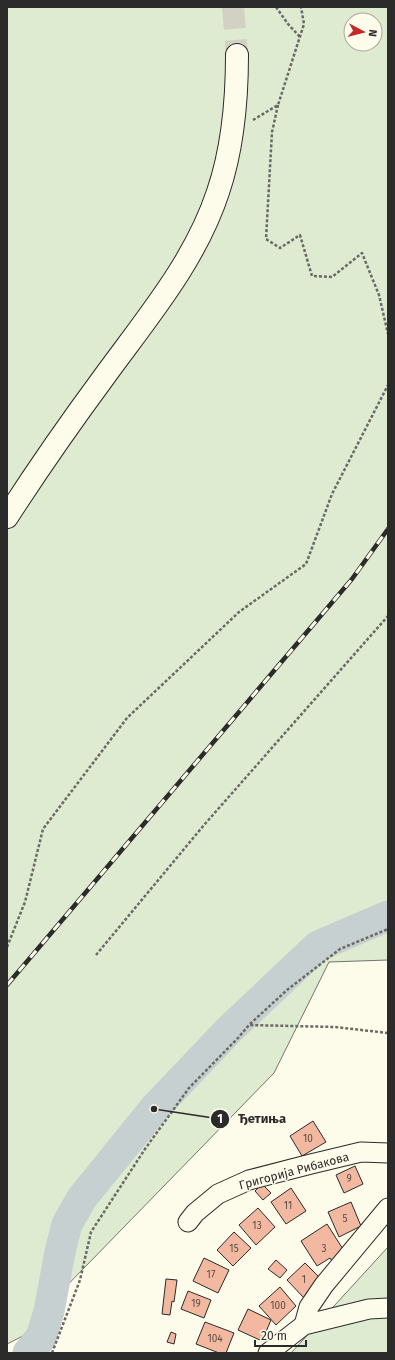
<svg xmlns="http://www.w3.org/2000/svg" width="395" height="1360" font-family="'Fira Sans',sans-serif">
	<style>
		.green { fill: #deebd1; stroke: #74746e; fill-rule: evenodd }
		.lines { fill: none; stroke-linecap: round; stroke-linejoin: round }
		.river { stroke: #c7d0d0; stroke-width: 31 }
		.building { fill: #f2b8a0; stroke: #2b2b2b }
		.major-tunnel { stroke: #d3d1c4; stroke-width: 22; stroke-dasharray: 22 11; stroke-linecap: butt }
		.minor-casing { stroke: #2b2b2b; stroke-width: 21 }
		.major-casing { stroke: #2b2b2b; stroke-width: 24 }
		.path { stroke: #6a6964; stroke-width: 2.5; stroke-dasharray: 3 2; stroke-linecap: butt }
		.minor { stroke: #fdfbea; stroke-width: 19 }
		.major { stroke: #fdfbea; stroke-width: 22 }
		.rail-casing { stroke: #2b2b2b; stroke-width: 4.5 }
		.rail { stroke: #fdfbea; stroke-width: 3; stroke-dasharray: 9; stroke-linecap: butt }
		.labels { text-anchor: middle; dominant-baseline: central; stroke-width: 3; stroke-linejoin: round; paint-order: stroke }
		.number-label { font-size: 10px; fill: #5d4e48 }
		.street-label { font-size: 12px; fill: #2b2b2b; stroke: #fdfbea }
		.leader { fill: none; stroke: #2b2b2b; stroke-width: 1.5 }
		.callout-dot { fill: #2b2b2b; stroke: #fdfbea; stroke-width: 1.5 }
		.mark-label { font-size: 12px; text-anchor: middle; font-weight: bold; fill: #fff }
		.callout-label { font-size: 13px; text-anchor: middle; font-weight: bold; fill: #2b2b2b; stroke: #fdfbea; stroke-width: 3; stroke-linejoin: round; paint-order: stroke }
	</style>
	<rect width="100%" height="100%" fill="#fdfbea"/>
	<g class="green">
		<path d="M7,7H388V960L329,962L274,1073L48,1305L23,1336L7,1344ZM351,20H375V44H351Z"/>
		<path d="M388,1247V1353H291Z"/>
	</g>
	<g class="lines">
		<path class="river" d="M28,1353L41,1338L49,1311L60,1252L67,1224L82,1198L154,1109L229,1030L318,946L388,916"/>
	</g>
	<g class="building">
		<path d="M313,1121L326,1142L302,1156L290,1136Z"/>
		<path d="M355,1166L363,1184L344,1193L336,1175Z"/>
		<path d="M262,1184L271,1193L263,1200L255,1191Z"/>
		<path d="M291,1188L306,1211L286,1224L271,1202Z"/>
		<path d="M351,1202L361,1226L339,1237L328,1212Z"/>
		<path d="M258,1208L275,1227L256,1245L239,1225Z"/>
		<path d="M327,1224L348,1257L335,1265L330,1258L317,1266L301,1241Z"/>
		<path d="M234,1232L251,1248L233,1266L217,1250Z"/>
		<path d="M204,1258L229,1270L218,1293L193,1281Z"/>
		<path d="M276,1260L287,1270L280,1278L268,1269Z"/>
		<path d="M305,1263L322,1280L304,1298L287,1280Z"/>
		<path d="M166,1279L177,1280L174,1302L172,1301L170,1315L162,1314Z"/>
		<path d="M280,1287L296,1306L276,1325L259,1306Z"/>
		<path d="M188,1291L211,1300L204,1318L181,1309Z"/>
		<path d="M248,1309L271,1320L262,1341L238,1330Z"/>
		<path d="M205,1322L234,1333L226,1353H219L196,1344Z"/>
		<path d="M171,1332L176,1334L174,1344L167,1342Z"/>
	</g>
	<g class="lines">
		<path class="major-tunnel" d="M233,7L237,55"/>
		<defs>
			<g id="minor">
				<path d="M188,1222L195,1213L218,1194L249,1180L311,1164L361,1152L388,1153"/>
				<path d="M304,1325L309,1307L324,1285L388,1208"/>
				<path d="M268,1353L304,1325L369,1309L388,1308"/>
			</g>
			<path id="major" d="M7,517C38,469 70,423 104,377C146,319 195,262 218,192C233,148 237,101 237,55"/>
		</defs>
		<use href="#minor" class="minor-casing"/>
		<use href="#major" class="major-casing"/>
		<g class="path">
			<path d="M276,7L288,24L300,37"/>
			<path d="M278,105L272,132L266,239L280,248L300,235L312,276L332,277L362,253L379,295L388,334"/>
			<path d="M253,120L278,105L304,24L301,7"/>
			<path d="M7,947L25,902L43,829L127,718L239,612L306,564L332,494L388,385"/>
			<path d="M96,955L204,825L388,616"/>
			<path d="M250,1024L287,990L340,949L388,929"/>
			<path d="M52,1353L80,1280L91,1232L145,1149L189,1088L238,1038L249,1025L335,1027L388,1033"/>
		</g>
		<use href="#minor" class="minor"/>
		<use href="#major" class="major"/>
		<defs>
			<path id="rail" d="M7,985L352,579L388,529"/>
		</defs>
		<use href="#rail" class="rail-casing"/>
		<use href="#rail" class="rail"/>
	</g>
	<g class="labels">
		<g class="number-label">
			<text x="308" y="1139">10</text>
			<text x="349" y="1179">9</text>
			<text x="288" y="1206">11</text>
			<text x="345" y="1219">5</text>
			<text x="257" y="1226">13</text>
			<text x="234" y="1249">15</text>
			<text x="324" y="1249">3</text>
			<text x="211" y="1275">17</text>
			<text x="304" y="1280">1</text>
			<text x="196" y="1304">19</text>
			<text x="278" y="1306">100</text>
			<text x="215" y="1339">104</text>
		</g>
		<g class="street-label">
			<text transform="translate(294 1171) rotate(-15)">Григорија Рибакова</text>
		</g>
	</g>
	<path class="leader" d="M154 1109L220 1119"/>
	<g class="callout-dot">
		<circle cx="154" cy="1109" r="4"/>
		<circle cx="220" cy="1119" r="10"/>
	</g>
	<g class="mark-label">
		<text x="220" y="1123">1</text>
	</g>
	<g class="callout-label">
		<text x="262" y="1123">Ђетиња</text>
	</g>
	<rect width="395" height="1360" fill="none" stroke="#2b2b2b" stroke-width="16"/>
	<g transform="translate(363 32) rotate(97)"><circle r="19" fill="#fdfbea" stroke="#a9a89e"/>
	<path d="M0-3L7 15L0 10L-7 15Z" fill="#c62828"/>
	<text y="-6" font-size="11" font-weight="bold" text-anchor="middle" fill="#2b2b2b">N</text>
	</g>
	<path d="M255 1340v6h51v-6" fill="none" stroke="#2b2b2b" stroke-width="2"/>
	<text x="261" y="1340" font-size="12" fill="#2b2b2b" stroke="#fdfbea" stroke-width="3" paint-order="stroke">20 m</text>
</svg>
